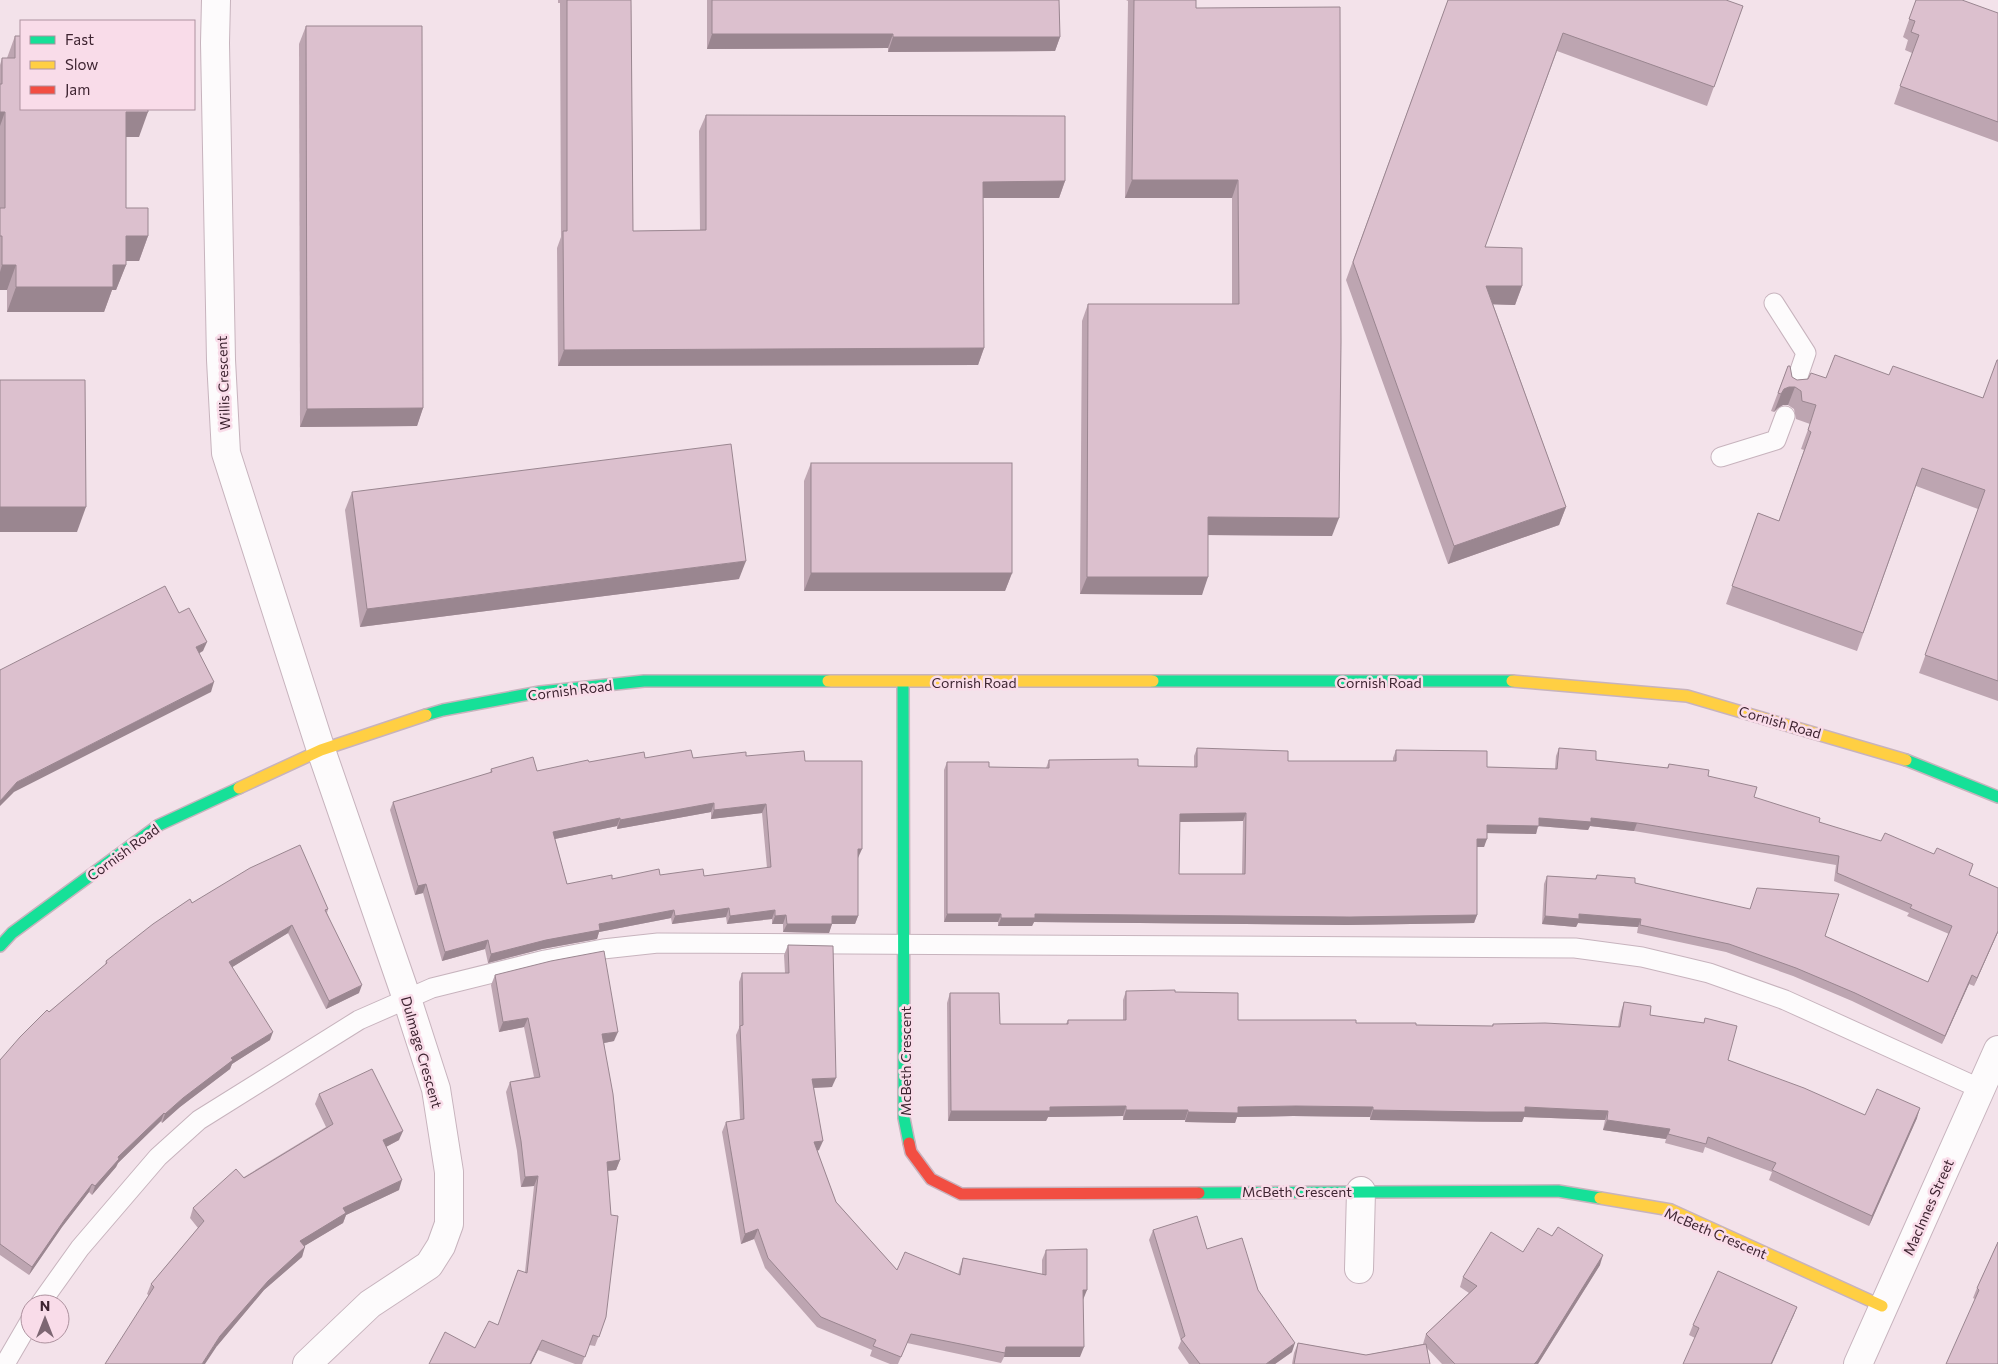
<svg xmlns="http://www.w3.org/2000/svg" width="1998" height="1364" font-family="Commissioner,sans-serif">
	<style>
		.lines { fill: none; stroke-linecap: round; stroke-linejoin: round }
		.lane-casing { stroke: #c7b3bd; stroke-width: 21 }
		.street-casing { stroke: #c7b3bd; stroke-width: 30 }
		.fast-casing { stroke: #c7b3bd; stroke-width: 14 }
		.slow-casing { stroke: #c7b3bd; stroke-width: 14 }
		.jam-casing { stroke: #c7b3bd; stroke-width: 14 }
		.lane { stroke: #fdfbfc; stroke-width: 19 }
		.street { stroke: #fdfbfc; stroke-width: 28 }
		.fast { stroke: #16e098; stroke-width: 11 }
		.slow { stroke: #ffcf43; stroke-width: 11 }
		.jam { stroke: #f24e42; stroke-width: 11 }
		.wall { fill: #bda5b1; fill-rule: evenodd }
		.shaded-wall { fill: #9a8690 }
		.building { fill: #dcc0ce; stroke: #9a8690; fill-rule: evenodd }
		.labels { text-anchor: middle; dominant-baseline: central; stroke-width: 5; stroke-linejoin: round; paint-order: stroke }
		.street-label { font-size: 14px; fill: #3e2431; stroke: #f9dce9 }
	</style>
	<rect width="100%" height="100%" fill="#f3e2ea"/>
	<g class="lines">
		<defs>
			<g id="lane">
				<path d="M1774,303L1806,353L1794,388"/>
				<path d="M1721,457L1776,440L1785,416"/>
				<path d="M40,1304L80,1248L158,1157L199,1120L359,1020L432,988L545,960L603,949L658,943L1575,948L1642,957L1709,973L1785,1000L1981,1089"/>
				<path d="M5,1364L30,1321"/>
			</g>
			<g id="street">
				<path d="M216,0L215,43L221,360L226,453L321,750L407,999L436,1089L449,1172V1224L441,1246L429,1265L370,1304L307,1364"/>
				<path d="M1359,1269L1361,1191"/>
				<path d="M1858,1364L1998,1050"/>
			</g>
			<g id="fast">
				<path d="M1153,681H1512"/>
				<path d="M903,682L904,1118L909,1143"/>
				<path d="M426,715L443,710L540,692L644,681H828"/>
				<path d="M1906,760L1998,797"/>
				<path d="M0,946L12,933L159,825L239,788"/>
				<path d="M1199,1193L1558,1191L1600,1198"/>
			</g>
			<g id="slow">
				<path d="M828,681H1153"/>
				<path d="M1512,681L1687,696L1906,760"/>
				<path d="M239,788L321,750L426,715"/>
				<path d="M1600,1198L1671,1210L1882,1306"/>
			</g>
			<path id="jam" d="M909,1143L911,1152L931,1179L961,1194L1199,1193"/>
		</defs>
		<use href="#lane" class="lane-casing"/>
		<use href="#street" class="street-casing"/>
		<use href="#fast" class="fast-casing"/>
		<use href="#slow" class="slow-casing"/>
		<use href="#jam" class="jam-casing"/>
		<use href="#lane" class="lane"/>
		<use href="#street" class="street"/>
		<use href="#fast" class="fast"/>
		<use href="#slow" class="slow"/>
		<use href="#jam" class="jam"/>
	</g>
	<g class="wall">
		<path d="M558,0H631L633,231L700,230L699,131L706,115L1065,181L1059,198H983L984,348L978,365L558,366L557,248L561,237L560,3H558Z"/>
		<path d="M707,0H1059L1060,37L1055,51L888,52V48L707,49Z"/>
		<path d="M1126,0H1196V8L1332,536L1208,535L1202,595L1080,594L1082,321L1088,304H1232V198H1125L1128,1Z"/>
		<path d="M1448,0L1743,6L1707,106L1557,51L1485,247L1522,286L1515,305L1493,304L1566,507L1559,525L1448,564L1346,280Z"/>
		<path d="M1916,0L1998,13V142L1894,104L1912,53L1905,50L1908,40L1903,37Z"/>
		<path d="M306,26L423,408L417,426L300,427L299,44Z"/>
		<path d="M15,36L139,137H126V208L148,236L139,261H126V265L116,290H112L104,312H7V290H0V65L2,58H7Z"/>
		<path d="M1998,360V701L1919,673L1978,509L1916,486L1857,651L1726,604L1758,513L1779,521L1804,450L1801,449L1810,424L1796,419L1794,409L1788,405H1783L1778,408L1774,412L1771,411L1788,366L1792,377L1797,380L1808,379L1889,375L1983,398Z"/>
		<path d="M811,463L1012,573L1005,591H804V481Z"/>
		<path d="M352,492L739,579L360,627L345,510Z"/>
		<path d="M1197,748L1288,761H1393V758L1396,750L1487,767L1555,769L1556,756L1559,748L1596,760L1667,768L1669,764L1708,776L1754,797L1819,822L1969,875L1998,888V932L1974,986L1969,984L1942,1044L1852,1001L1793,976L1726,952L1637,933L1638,927L1578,923L1576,927L1542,924L1544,884L1547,876L1595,879L1597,875L1635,883L1825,936L1928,982L1949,934L1907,916L1909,913L1834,881L1836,865L1634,831L1590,826L1588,830L1538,826L1536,834L1487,833L1484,847H1477V915L1474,923L1347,925L1034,922L1032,926H998V922H944V770L947,762L989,767L1046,768L1049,760L1138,766L1194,767V756ZM1243,821L1242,874H1179L1180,822Z"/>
		<path d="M746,756L805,761L858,858V916L855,924H832L829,933L783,932V924H772V919L727,924L726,917L672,924L671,918L599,932L597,939L542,949L488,963L485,949L442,961L423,893L415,895L390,810L393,802L490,773L491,769L537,771L589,762L645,758H693ZM711,812V819L762,813L767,868L704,876L660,875L612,879L567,884L555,839L617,826V829Z"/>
		<path d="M192,903L328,909L327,913L359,993L326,1009L288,933L232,967L270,1040L232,1064L230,1069L180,1107L162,1123L161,1121L118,1163L116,1167L92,1195L89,1192L62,1227L29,1275L0,1255V1060L49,1012L105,965L106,961Z"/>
		<path d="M788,945L832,1087L814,1088L819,1150L817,1151L836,1202L897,1270L958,1275L960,1267L963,1258L1042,1274V1260L1046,1250L1083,1300L1080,1357H1004L1001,1363L907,1343L898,1364H890L870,1356L872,1350L817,1327L765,1268L754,1239L741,1244L722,1132L726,1122L740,1120L736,1035L739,1028V982L742,973H785L784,955Z"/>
		<path d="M495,975L614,1041L604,1043L620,1160L616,1170L607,1171L606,1317L595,1346L589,1345L582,1364H575L538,1350L531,1364H429L475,1348L498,1325L525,1272L534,1186L521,1187L517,1151L506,1092L510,1082L534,1077L524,1027L499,1032L491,985Z"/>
		<path d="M1126,991L1175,992L1238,1020L1416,1025L1492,1026L1493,1024L1618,1027L1621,1011L1624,1002L1650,1015L1704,1023L1705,1018L1728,1060L1865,1115L1917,1118L1869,1226L1769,1180L1772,1172L1705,1147L1703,1153L1665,1143L1666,1139L1603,1130L1605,1120L1524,1117L1522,1122H1482L1370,1120V1117L1293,1116L1237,1117L1235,1123L1185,1122V1120H1123V1116L1048,1117L1046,1121H948L947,1003L950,993L1000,1024H1066L1068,1020H1123V1000Z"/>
		<path d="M319,1094L399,1140L386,1147L399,1190L346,1215L343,1223L304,1246L302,1257L264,1290L217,1346L147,1294L151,1284L198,1228L190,1218L193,1208L326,1127L315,1104Z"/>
		<path d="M1153,1230L1207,1249L1292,1352L1275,1364H1189L1178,1348L1181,1341L1149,1240Z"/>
		<path d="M1998,1242V1364L1975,1299L1973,1298L1977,1288Z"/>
		<path d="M1523,1252L1600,1265L1538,1364H1442L1427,1348L1430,1364H1292L1294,1353L1298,1343L1366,1355L1423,1344L1426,1334L1469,1293L1460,1287L1463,1277Z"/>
		<path d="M1797,1307L1793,1317L1695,1338L1689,1335L1693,1325Z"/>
	</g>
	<g class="shaded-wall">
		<path d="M712,34H893L888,48L707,49Z"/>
		<path d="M893,37H1060L1055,51L888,52Z"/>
		<path d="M0,112H5L0,126Z"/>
		<path d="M126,112H148L139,137H116Z"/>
		<path d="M1132,180H1238L1232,198H1125Z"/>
		<path d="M1065,181L1059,198H977L983,182Z"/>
		<path d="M126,236H148L139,261H116Z"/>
		<path d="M2,265H16L7,290H0V272Z"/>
		<path d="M113,265H126L116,290H112L104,312H7L16,287Z"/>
		<path d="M1486,286H1522L1515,305L1479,304Z"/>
		<path d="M984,348L978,365L558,366L564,350Z"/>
		<path d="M1789,387H1795L1788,405H1783L1778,408L1774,412L1781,394L1784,389Z"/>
		<path d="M423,408L417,426L300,427L307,409Z"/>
		<path d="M0,507H86L77,532H0Z"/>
		<path d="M1566,507L1559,525L1448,564L1454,546Z"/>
		<path d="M1208,517L1339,518L1332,536L1202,535Z"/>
		<path d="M746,561L739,579L360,627L367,609Z"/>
		<path d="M811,573H1012L1005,591H804Z"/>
		<path d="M1087,577H1208L1202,595L1080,594Z"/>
		<path d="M207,642L203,651L193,657L196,647Z"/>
		<path d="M214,682L211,692L14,792L0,806V801L17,782Z"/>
		<path d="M714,803L711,812L617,829L620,820Z"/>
		<path d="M766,804L762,813L711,819L714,810Z"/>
		<path d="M1246,813L1243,821L1177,822L1180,814Z"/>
		<path d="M620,818L617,826L550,840L553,832Z"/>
		<path d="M1539,818H1591L1637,823L1634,831L1590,826L1588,830L1538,826L1536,834L1484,833L1487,825Z"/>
		<path d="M1477,839H1487L1484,847H1474Z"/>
		<path d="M858,849H862L858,858Z"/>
		<path d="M426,884L423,893L415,895L418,886Z"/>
		<path d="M729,908L726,917L672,924L675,916Z"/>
		<path d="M674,910L671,918L599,932L597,939L542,949L488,963L491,954L599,924Z"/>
		<path d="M775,910L772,919L727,924L730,916Z"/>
		<path d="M947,914H1001L998,922H944Z"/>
		<path d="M1035,914L1477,915L1474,923L1347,925L1034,922L1032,926H998L1001,918Z"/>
		<path d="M1579,914L1641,919L1638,927L1578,923L1576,927L1542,924L1545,916Z"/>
		<path d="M786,915L783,924H772L775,916Z"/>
		<path d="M832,916H858L855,924H832L829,933L783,932L787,924Z"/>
		<path d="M292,925L288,933L226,971L229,962Z"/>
		<path d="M1998,931V932L1974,986L1977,978Z"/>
		<path d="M488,940L485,949L442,961L445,952Z"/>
		<path d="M1972,975L1969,984L1942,1044L1945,1036Z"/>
		<path d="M362,985L359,993L326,1009L329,1001Z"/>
		<path d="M528,1018L524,1027L499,1032L503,1022Z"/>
		<path d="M273,1032L270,1040L232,1064L230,1069L180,1107L162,1123L165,1114L183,1098L231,1058Z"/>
		<path d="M618,1032L614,1041L599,1044L602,1034Z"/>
		<path d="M836,1078L832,1087L808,1088L812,1079Z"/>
		<path d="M1126,1106L1123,1116L1048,1117L1046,1121H948L951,1111L1050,1107Z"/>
		<path d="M1296,1106L1373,1107L1370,1117L1293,1116L1237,1117L1235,1123L1185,1122L1188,1112L1238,1107Z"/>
		<path d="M1525,1107L1608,1111L1605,1120L1524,1117L1522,1122L1370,1120L1373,1110Z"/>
		<path d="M1920,1108L1917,1118L1869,1226L1872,1216Z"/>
		<path d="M1126,1110H1188L1185,1120H1123Z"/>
		<path d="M164,1113L161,1121L118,1163L116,1167L92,1195L95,1186L118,1157Z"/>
		<path d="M1607,1120L1670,1129L1666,1139L1603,1130Z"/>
		<path d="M403,1131L399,1140L380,1150L383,1140Z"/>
		<path d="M823,1141L819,1150L811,1152L814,1142Z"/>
		<path d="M620,1160L616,1170L603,1171L607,1162Z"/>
		<path d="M538,1176L534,1186L521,1187L525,1177Z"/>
		<path d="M402,1180L399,1190L346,1215L343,1223L296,1251L300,1241L343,1208Z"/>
		<path d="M92,1184L89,1192L62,1227L29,1275L32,1267L65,1219Z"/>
		<path d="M758,1229L754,1239L741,1244L745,1234Z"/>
		<path d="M305,1247L302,1257L264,1290L217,1346L205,1364H202L220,1336L268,1281Z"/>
		<path d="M1603,1255L1600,1265L1538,1364H1534Z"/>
		<path d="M1083,1290H1087L1083,1300Z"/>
		<path d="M1797,1307L1793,1317L1772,1364H1771Z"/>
		<path d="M542,1340L538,1350L531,1364H530Z"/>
		<path d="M1295,1343L1292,1352L1275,1364H1266Z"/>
		<path d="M1006,1347H1084L1080,1357H1004Z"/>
	</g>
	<g class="building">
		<path d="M567,0H631L633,231L706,230V115L1065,116V181L983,182L984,348L564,350L563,231H567Z"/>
		<path d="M712,0H1059L1060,37H893V34H712Z"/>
		<path d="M1134,0H1196V8L1340,7L1341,342L1339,518L1208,517V577H1087L1088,304H1239L1238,180H1132Z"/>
		<path d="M1448,0H1726L1743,6L1714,87L1563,33L1485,247L1522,248V286H1486L1566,507L1454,546L1353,262Z"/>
		<path d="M1916,0H1962L1998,13V122L1900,86L1919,35L1911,32L1915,21L1909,19Z"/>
		<path d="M306,26H422L423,408L307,409Z"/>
		<path d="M15,36H21V109H148V112H126V208H148V236H126V265H113V287H16V265H2V236H0V208H5V112H0V84H2V58H15Z"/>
		<path d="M1835,355L1889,375L1893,366L1983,398L1997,360H1998V681L1925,655L1985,490L1922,468L1863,633L1732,586L1758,513L1779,521L1811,432L1808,430L1816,405L1802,401L1801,391L1795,387H1789L1784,389L1781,394L1778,393L1788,366H1790L1792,377L1797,380L1808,379L1811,373L1826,378Z"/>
		<path d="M0,380H85L86,507H0Z"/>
		<path d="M731,444L746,561L367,609L352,492Z"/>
		<rect x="811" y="463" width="201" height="110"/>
		<path d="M165,586L179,613L189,608L207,642L196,647L214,682L17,782L0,801V670Z"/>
		<path d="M1197,748L1288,751V761H1396V750L1487,751V767L1557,769L1559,748L1596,751V760L1668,768L1669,764L1709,770L1708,776L1757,787L1754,797L1820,818L1819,822L1881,841L1885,833L1934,854L1937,848L1973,864L1969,875L1998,888V931L1977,978L1972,975L1945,1036L1855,993L1796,968L1729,944L1640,925L1641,919L1579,914V919L1545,916L1547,876L1596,879L1597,875L1635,878V883L1750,909L1757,888L1839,894L1825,936L1928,982L1952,926L1910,908L1912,905L1837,873L1839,856L1637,823L1591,818V822L1539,818V826L1487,825V839H1477V915L1350,917L1035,914V918H1001V914H947V762H989V767L1049,768V760L1138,759V766L1197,767ZM1246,813L1245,874H1179L1180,814Z"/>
		<path d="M691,750L693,758L746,752V756L804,751L805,761H862V849H858V916H832V924H787L786,915L775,916V910L730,916L729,908L675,916L674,910L599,924L600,930L546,940L491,954L488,940L445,952L426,884L418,886L393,802L492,772L491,769L533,757L537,771L588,760L589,762L644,752L645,758ZM714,803V810L766,804L771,867L704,876L703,869L660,875L659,869L612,879V875L567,884L553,832L620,818V820Z"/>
		<path d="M300,845L328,909L325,910L362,985L329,1001L292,925L229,962L273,1032L231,1058L233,1060L183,1098L165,1114L164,1113L118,1157L119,1159L95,1186L92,1184L65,1219L32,1267L0,1244V1060L20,1037L47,1010L49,1012L107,963L106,961L153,924L190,899L192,903L250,868Z"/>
		<path d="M788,945L833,946L836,1078L812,1079L823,1141L814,1142L836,1202L897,1270L905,1252L960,1275L963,1258L1046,1275V1250L1087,1249V1290H1083L1084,1347H1006L1005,1353L911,1334L901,1357L873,1346L876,1340L821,1317L768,1258L758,1229L745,1234L726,1122L744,1119L740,1026L743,1025L742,973H789Z"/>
		<path d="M604,951L618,1032L602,1034L613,1094L620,1160L607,1162L611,1215L618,1216L606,1317L599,1337L593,1335L585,1357L542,1340L530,1364H429L445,1332L475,1348L489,1321L498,1325L518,1270L527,1273L538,1176L525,1177L521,1141L510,1082L540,1077L528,1018L503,1022L495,975L551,961Z"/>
		<path d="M1175,990V992L1238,993V1020H1356V1023H1416V1025L1493,1026V1024L1545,1023L1620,1027L1624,1002L1651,1006L1650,1015L1704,1023L1705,1018L1737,1026L1728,1060L1804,1088L1865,1115L1877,1089L1920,1108L1872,1216L1772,1170L1776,1163L1708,1137L1706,1144L1668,1134L1670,1129L1607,1120L1608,1111L1525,1107V1112H1486L1373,1110V1107L1296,1106L1238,1107V1113L1188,1112V1110H1126V1106L1050,1107V1111H951L950,993H999L1000,1024H1068V1020H1126V991Z"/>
		<path d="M372,1069L403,1131L383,1140L402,1180L343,1208L346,1213L300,1241L305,1247L268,1281L220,1336L202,1364H105L154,1287L151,1284L204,1221L193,1208L236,1169L244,1178L333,1124L319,1094Z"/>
		<path d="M1197,1216L1207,1249L1242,1238L1258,1290L1295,1343L1266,1364H1200L1181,1339L1185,1336L1153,1230Z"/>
		<path d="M1558,1227L1603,1255L1537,1361L1534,1364H1455L1426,1334L1477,1286L1463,1277L1491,1232L1523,1252L1538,1228L1552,1236Z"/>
		<path d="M1998,1242V1364H1946L1979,1290L1977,1288Z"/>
		<path d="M1718,1271L1797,1307L1771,1364H1683L1699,1328L1693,1325Z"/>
		<path d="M1298,1343L1366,1355L1426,1344L1430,1364H1294Z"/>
	</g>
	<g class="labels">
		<g class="street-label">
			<text transform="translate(223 383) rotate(-92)">Willis Crescent</text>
			<text x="974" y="682">Cornish Road</text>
			<text x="1379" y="682">Cornish Road</text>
			<text transform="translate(570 690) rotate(-7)">Cornish Road</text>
			<text transform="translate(1780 722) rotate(16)">Cornish Road</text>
			<text transform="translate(123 852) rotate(-36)">Cornish Road</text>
			<text transform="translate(422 1052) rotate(74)">Dulmage Crescent</text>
			<text transform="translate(905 1061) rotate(-90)">McBeth Crescent</text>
			<text x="1297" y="1191">McBeth Crescent</text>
			<text transform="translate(1928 1207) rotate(-66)">MacInnes Street</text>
			<text transform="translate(1716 1233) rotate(23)">McBeth Crescent</text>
		</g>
	</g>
	<rect x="20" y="20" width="175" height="90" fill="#f9dce9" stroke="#ae929f"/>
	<rect x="30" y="36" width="25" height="8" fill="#16e098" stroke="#ae929f"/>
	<text x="65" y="45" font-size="15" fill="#3e2431">Fast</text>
	<rect x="30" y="61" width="25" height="8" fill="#ffcf43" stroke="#ae929f"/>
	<text x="65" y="70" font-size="15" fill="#3e2431">Slow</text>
	<rect x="30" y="86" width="25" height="8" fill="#f24e42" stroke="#ae929f"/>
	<text x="65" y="95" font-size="15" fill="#3e2431">Jam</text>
	<g transform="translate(45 1319)"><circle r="24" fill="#f9dce9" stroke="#ae929f"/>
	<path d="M0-4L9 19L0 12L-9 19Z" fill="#7d6672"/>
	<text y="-8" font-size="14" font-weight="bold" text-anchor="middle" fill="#3e2431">N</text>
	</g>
</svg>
